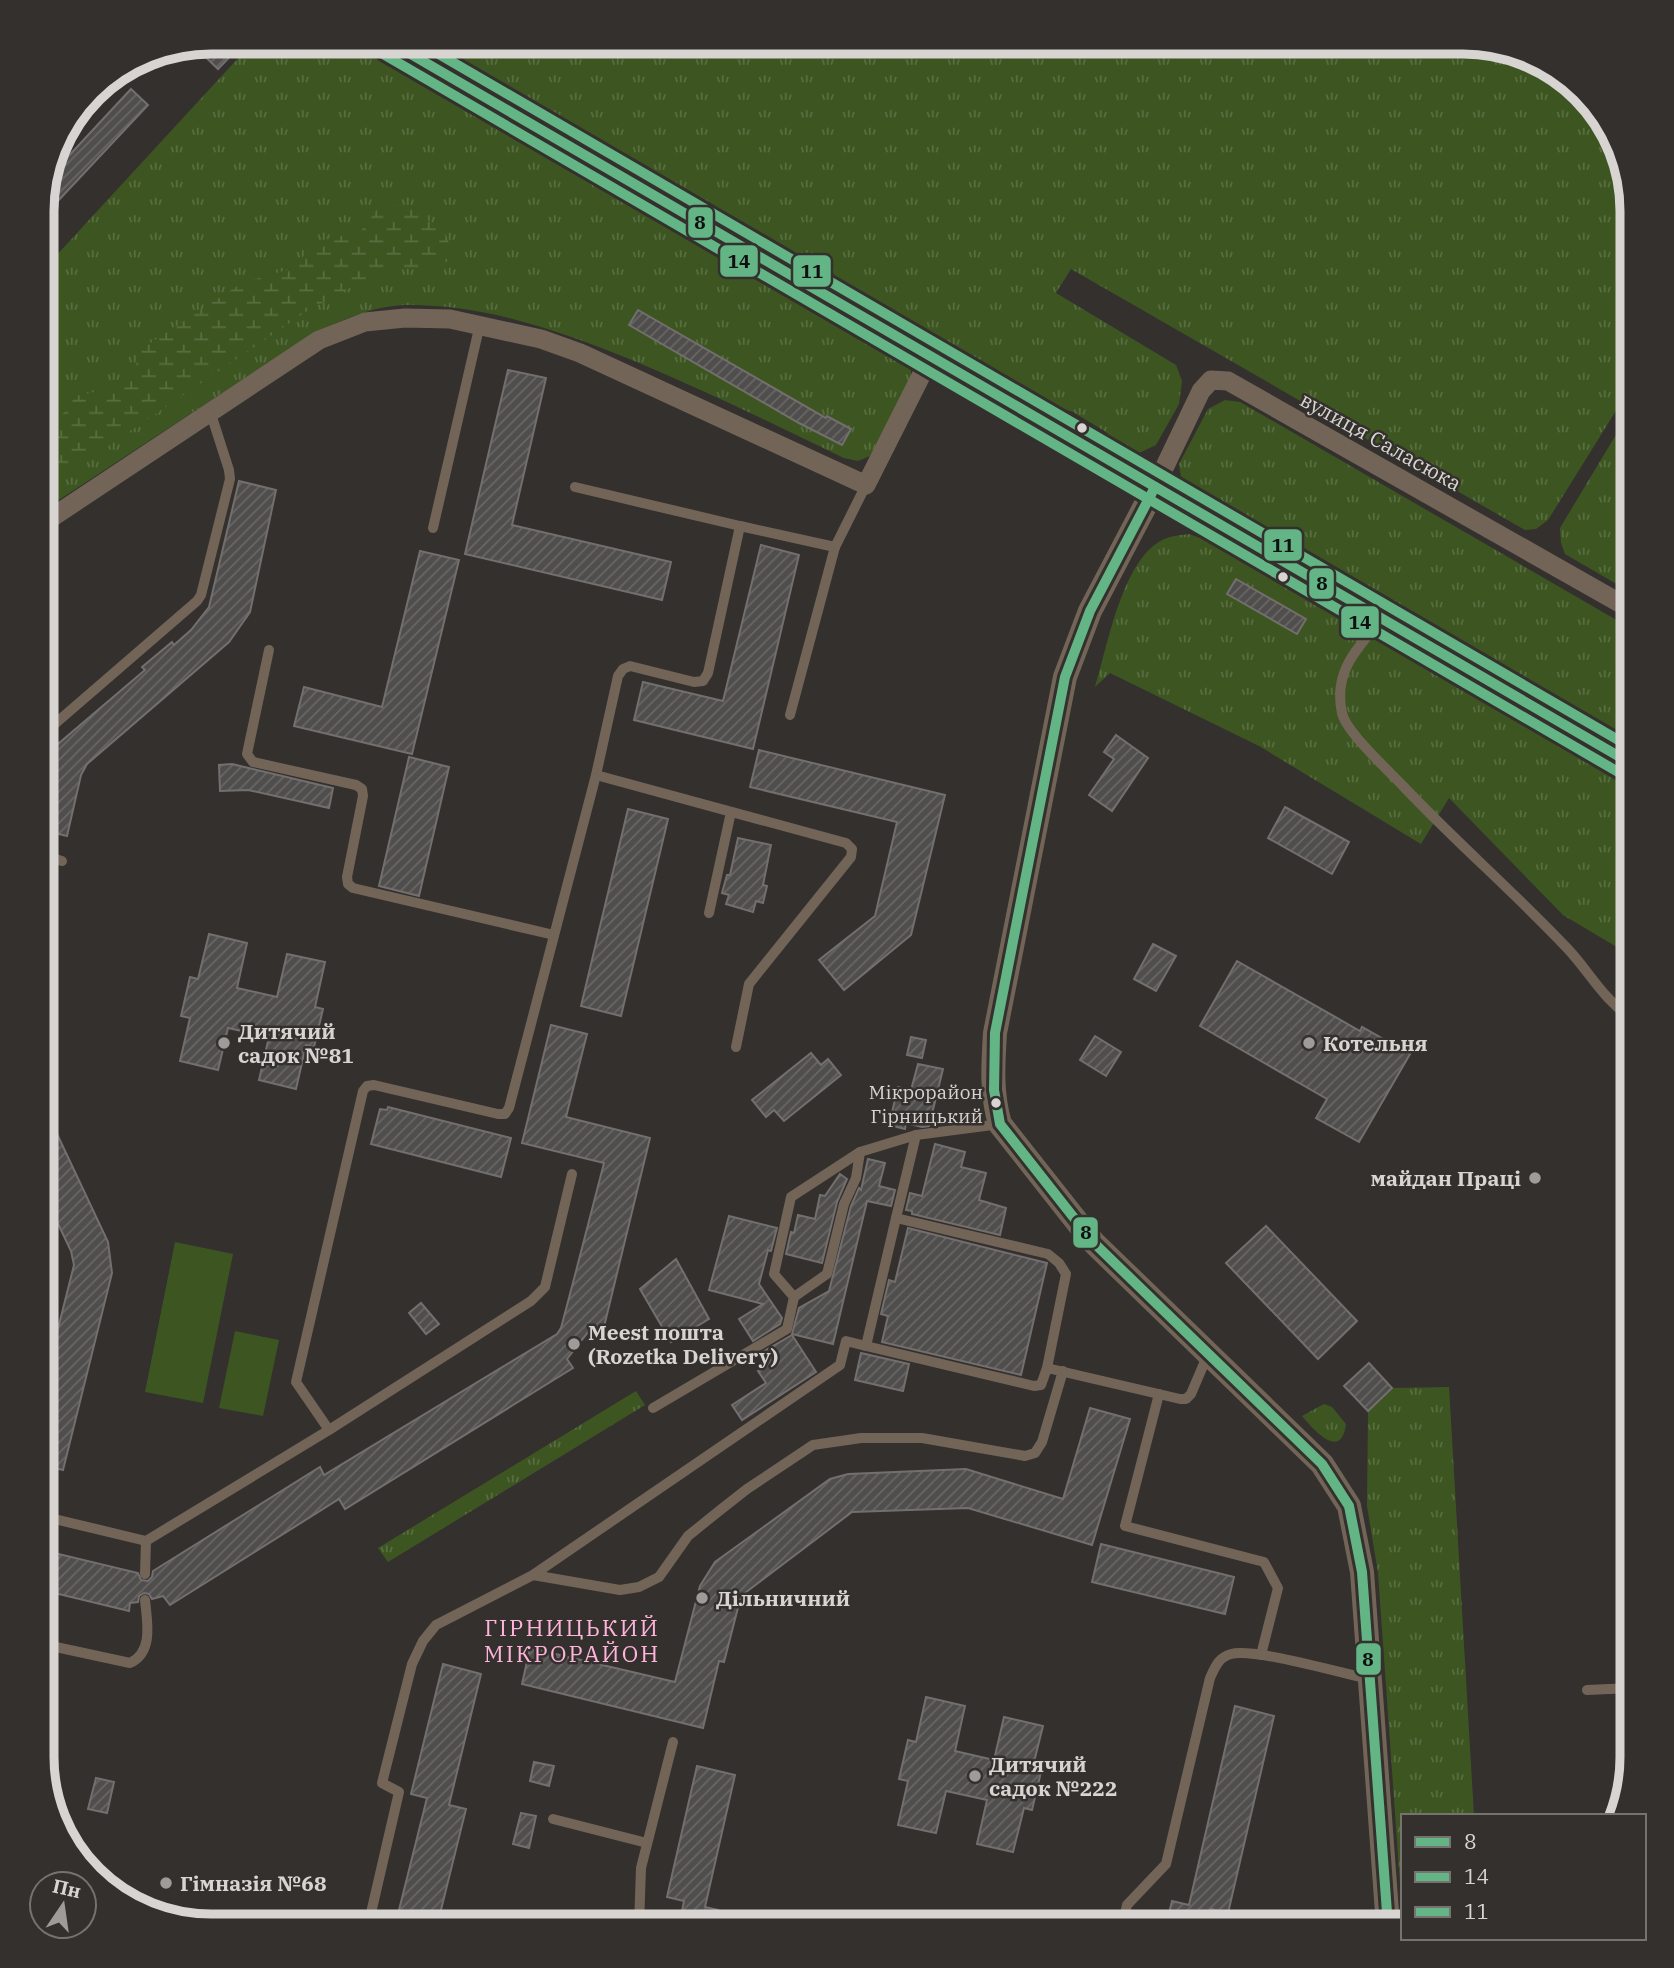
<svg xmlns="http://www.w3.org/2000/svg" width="1674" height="1968" font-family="'IBM Plex Serif',serif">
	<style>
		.grass { fill: url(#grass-tufts) }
		.wetland { fill: url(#wetland-marsh) }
		.pitch { fill: #3d5621 }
		.building { fill: url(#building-hatch); stroke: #726f6e; stroke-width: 2 }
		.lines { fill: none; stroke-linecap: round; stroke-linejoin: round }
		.service { stroke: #726557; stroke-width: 10 }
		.minor { stroke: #726557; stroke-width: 19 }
		.tertiary { stroke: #726557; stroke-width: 24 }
		.secondary { stroke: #746657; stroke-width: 28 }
		.bus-1-casing { stroke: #34302d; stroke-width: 16 }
		.bus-2-casing { stroke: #34302d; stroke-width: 16 }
		.bus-3-casing { stroke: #34302d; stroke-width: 16 }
		.bus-1 { stroke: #64b586; stroke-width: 10 }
		.bus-2 { stroke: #64b586; stroke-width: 10 }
		.bus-3 { stroke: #64b586; stroke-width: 10 }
		.bus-dot { fill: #d7d4d2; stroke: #34302d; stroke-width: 2.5 }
		.poi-dot { fill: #9e9b99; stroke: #34302d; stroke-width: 2.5 }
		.labels { text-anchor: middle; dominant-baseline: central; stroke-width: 5; stroke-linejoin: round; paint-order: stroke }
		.bus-label { font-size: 19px; fill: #d7d4d2; stroke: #34302d; text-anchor: end }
		.street-label { font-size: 21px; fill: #d7d4d2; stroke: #34302d }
		.poi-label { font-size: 21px; font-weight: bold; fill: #d7d4d2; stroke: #34302d; text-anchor: start }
		.neighbourhood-label { font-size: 23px; letter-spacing: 2px; fill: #ffb4db; stroke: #34302d }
		.rim { fill: none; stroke: #d7d4d2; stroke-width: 9 }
		.line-badge { stroke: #34302d; stroke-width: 2.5 }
		.pale-badge-label { font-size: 19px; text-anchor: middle; font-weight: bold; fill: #111 }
	</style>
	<defs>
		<pattern id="grass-tufts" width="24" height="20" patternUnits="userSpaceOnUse" patternTransform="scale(1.75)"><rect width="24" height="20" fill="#3d5621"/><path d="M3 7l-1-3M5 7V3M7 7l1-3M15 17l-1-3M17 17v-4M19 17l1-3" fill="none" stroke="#586d40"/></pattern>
		<pattern id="wetland-marsh" width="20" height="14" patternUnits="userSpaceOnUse" patternTransform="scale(1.75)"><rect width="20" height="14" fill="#3d5621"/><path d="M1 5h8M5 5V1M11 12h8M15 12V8" fill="none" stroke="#586d40"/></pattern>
		<pattern id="building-hatch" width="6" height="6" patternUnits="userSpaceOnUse" patternTransform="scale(1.75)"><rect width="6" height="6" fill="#504e4c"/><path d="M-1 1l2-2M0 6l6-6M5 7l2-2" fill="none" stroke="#686765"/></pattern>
	</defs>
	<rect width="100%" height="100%" fill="#33302e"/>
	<g class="grass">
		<path d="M253,42H362L908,364L911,369V379L870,456L858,461L844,458C774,424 704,390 632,360C560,331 485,304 406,305C373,306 345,319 315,332L42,511V271Z"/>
		<path d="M430,42H1474L1538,60L1597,108L1623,156L1632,210V385L1548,520L1536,529L1525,530L1071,269L1056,293L1176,365L1182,381L1179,404L1156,445L1139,453L1114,442L1106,432L1073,412L1042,403Z"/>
		<path d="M1225,400L1240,402L1632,629V744L1193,489L1181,477L1179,464L1208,409Z"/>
		<path d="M1632,408V593L1565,554L1561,543L1560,528Z"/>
		<path d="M1189,534L1228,548L1632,785V956L1563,915L1449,798L1421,844L1259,746L1110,673L1095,687C1108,645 1122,561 1162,540C1170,536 1181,535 1189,534Z"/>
		<path d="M1449,1387L1474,1816H1403V1926L1378,1573L1367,1506L1368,1411L1392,1388Z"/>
		<path d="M636,1391L645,1405L388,1562L378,1548Z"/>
		<path d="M1324,1404L1332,1407L1346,1424C1341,1462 1313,1429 1302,1416Z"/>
	</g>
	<path class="wetland" d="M411,205L448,238L450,260L429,270L387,268L307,311L42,491V437L51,430L76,396L106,389L132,377L141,349L242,283L290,269L319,241L360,232L379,207Z"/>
	<g class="pitch">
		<path d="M175,1242L233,1254L203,1403L145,1392Z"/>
		<path d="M235,1331L279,1340L263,1416L219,1408Z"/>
	</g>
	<g class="building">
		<path d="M211,42H244L218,69L193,45Z"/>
		<path d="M131,89L148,105L42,218V199L49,177Z"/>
		<path d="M638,310L826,418L827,416L851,429L842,445L799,423L629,325Z"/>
		<path d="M508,370L546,378L512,525L671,562L662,600L465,554Z"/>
		<path d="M239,481L276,490L250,612L229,642L87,764L81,775L67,836L42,830V769H45L58,744L145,670L142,667L172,642L174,645L191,630L209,607Z"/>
		<path d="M761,545L799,555L753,749L634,720L643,682L723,701Z"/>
		<path d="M420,551L459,560L412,754L294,726L304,687L382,707Z"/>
		<path d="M1236,579L1306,619L1297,634L1227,594Z"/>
		<path d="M1116,735L1148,758L1112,811L1089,795L1114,759L1104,752Z"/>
		<path d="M759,750L945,795L911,935L844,990L819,960L875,916L897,822L750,787Z"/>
		<path d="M409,757L449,767L419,896L379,886Z"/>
		<path d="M232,764L333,788L329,808L248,790L220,791L219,765Z"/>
		<path d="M1285,807L1349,842L1332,874L1268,838Z"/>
		<path d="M628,809L668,819L621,1016L581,1006Z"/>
		<path d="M738,838L771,845L763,885L767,886L763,903L756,901L753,912L726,904L729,895L722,893L727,875H730Z"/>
		<path d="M209,934L247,943L237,988L277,997L287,954L325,962L315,1007L323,1009L314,1047L306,1045L296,1089L259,1080L269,1037L228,1028L218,1070L180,1061L190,1018L181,1016L190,977L198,979Z"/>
		<path d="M1153,944L1176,956L1156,991L1134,979Z"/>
		<path d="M1237,961L1360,1031L1362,1027L1410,1054L1359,1142L1316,1118L1327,1099L1200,1026Z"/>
		<path d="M551,1025L587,1034L566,1117L650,1138L602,1335L589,1331L567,1359L573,1368L345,1509L339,1499L170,1605L163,1596L152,1599L149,1594L144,1593L139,1596L138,1602L130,1603L129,1611L42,1590V1550L138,1573L141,1580L148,1581L152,1577L153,1571L320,1467L324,1475L557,1334L561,1328L575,1275L604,1163L522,1143Z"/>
		<path d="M1095,1036L1121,1052L1106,1076L1080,1060Z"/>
		<path d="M911,1037L926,1040L922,1058L907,1055Z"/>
		<path d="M811,1053L821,1065L828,1059L841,1075L784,1121L774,1110L766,1117L752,1100Z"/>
		<path d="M918,1064L943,1069L929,1126L922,1127L906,1123L905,1129L889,1125L898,1087L911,1090Z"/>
		<path d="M42,1102L108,1242L112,1273L63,1470L42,1465V1392L74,1265L71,1251L42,1190Z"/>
		<path d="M388,1107L511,1138L501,1177L371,1144L380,1109L387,1110Z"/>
		<path d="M935,1144L965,1152L961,1167L986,1173L979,1200L1006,1208L1000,1235L912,1214V1211L906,1210L910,1193L922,1196Z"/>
		<path d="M868,1159L885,1163L879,1186L895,1190L891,1206L867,1201L833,1344L792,1334L799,1308L829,1291L851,1206L859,1188L861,1190Z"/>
		<path d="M840,1174L847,1179L837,1202L822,1263L786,1254L791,1232L794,1233L798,1215L815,1219L820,1195L825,1196Z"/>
		<path d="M729,1216L777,1228L771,1251L768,1250L759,1284L782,1318L780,1324L753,1341L739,1319L763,1304L709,1290Z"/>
		<path d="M1266,1226L1357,1321L1318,1359L1226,1263Z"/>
		<path d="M908,1228L1047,1263L1021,1375L882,1342L888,1316L881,1314L889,1280L895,1282Z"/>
		<path d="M676,1259L709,1319L671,1342L640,1289Z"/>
		<path d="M421,1303L439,1324L426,1334L409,1313Z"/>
		<path d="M792,1335L816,1372L742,1420L732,1405L766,1383L758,1371L768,1365L761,1353Z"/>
		<path d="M861,1353L909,1364L903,1391L855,1380Z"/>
		<path d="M1369,1363L1392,1388L1368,1411L1344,1386Z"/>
		<path d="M1090,1408L1130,1419L1092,1545L968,1508L852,1512L741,1596L724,1662L719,1661L703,1728L522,1684L530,1648L675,1682L700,1586L715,1562L830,1479L848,1474L966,1469L1063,1499Z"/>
		<path d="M1101,1544L1234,1577L1225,1614L1092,1582Z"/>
		<path d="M443,1664L481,1674L449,1805L466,1809L437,1926H395L427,1798L411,1794Z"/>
		<path d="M926,1697L965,1706L955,1751L994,1760L1004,1717L1043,1726L1032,1770L1041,1772L1032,1810L1024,1808L1013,1852L977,1844L987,1800L946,1791L936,1833L898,1825L908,1781L899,1779L908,1740L916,1742Z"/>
		<path d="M1235,1706L1274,1716L1228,1913L1211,1909L1207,1926H1166L1172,1901L1189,1905Z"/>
		<path d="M534,1762L554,1766L549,1786L530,1781Z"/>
		<path d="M697,1766L735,1775L705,1907L718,1910L715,1926H679L684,1901L667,1897Z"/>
		<path d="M96,1778L114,1782L107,1813L88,1809Z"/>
		<path d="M521,1813L536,1816L529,1848L513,1844Z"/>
	</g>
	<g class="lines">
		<g class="service">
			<path d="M575,487L740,526"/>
			<path d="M433,528L480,324"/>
			<path d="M1381,620C1357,649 1333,671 1342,713C1346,732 1389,771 1403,786C1456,842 1514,892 1567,948C1588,970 1605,1002 1632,1018"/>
			<path d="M269,650L247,754L253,762L356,785L362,789L363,796L347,877L348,884L353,888L554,935"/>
			<path d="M790,715L835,547"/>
			<path d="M42,735L197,601L201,595L230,479L229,470L211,414"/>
			<path d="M596,775L846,843L852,849L851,857L749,984L736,1047"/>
			<path d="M42,855L62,861"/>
			<path d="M709,913L731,812"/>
			<path d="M896,1218L916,1135L1000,1124"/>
			<path d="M794,1297L774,1274L791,1197L860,1152L916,1135"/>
			<path d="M1047,1368L1066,1274L1059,1263L1048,1254L896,1218L866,1346L1034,1386L1041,1385L1047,1368L1180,1399H1186L1191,1394L1208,1354"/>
			<path d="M1159,1394L1125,1526L1264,1562L1278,1588L1261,1655"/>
			<path d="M653,1408L787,1329L794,1297L827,1274L844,1204L856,1178L860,1152"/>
			<path d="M329,1430L296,1382L363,1091L367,1086L374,1085L498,1114H505L509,1108L596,775L618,676L623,669L630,666L694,682L703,681L708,673L740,526L835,547L866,485"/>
			<path d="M42,1516L146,1541L329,1430L531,1301L545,1287L572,1174"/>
			<path d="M145,1574L146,1541"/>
			<path d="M533,1575L620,1590L639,1587L659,1577L688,1536L719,1511L747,1489L813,1445L861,1438H922L1025,1456L1035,1453L1042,1442L1063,1371"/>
			<path d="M42,1644L130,1663C154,1652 147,1621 145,1600"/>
			<path d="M1587,1690L1632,1688"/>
			<path d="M553,1819L647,1843"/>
			<path d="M368,1926L399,1792L382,1783L412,1664L423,1641L436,1625L533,1575L840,1365L846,1341L866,1346"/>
			<path d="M639,1926L641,1868L673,1742"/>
			<path d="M1122,1926L1127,1905L1166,1864L1210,1678C1215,1667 1219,1657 1231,1654C1255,1648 1341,1673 1369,1679"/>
		</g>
		<g class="minor">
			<path d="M1155,487L1201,391L1211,380L1228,381L1632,610"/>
			<path d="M42,524L319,340L365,322L405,318L450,319L541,339L580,353L866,485L931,356"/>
		</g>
		<path class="tertiary" d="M1155,487L1090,611L1065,677L995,1033C993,1065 991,1093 1000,1124L1093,1242L1322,1464L1349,1506L1362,1572L1388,1926"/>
		<path class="secondary" d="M390,42L1632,764"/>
		<defs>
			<g id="bus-1">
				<path d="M390,42L1632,764"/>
				<path d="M1155,487L1090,611L1065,677L995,1033L994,1090L1000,1124L1093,1242L1322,1464L1349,1506L1362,1572L1388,1926"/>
			</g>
			<path id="bus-2" d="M383,54L1625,776"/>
			<path id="bus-3" d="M418,42L1632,748"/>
		</defs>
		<use href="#bus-1" class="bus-1-casing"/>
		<use href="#bus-2" class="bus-2-casing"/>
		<use href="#bus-3" class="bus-3-casing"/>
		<use href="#bus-1" class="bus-1"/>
		<use href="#bus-2" class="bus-2"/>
		<use href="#bus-3" class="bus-3"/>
	</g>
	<g class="bus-dot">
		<circle cx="1082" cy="428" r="6"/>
		<circle cx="1283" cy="577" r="6"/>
		<circle cx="996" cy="1103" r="6"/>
	</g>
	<g class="poi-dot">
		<circle cx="224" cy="1043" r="7"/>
		<circle cx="1309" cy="1043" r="7"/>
		<circle cx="1535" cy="1178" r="7"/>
		<circle cx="574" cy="1344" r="7"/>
		<circle cx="702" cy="1598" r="7"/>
		<circle cx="975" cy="1776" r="7"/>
		<circle cx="166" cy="1883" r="7"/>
	</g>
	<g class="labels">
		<g class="bus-label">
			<text x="983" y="1092">Мiкрорайон<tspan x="983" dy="24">Гiрницький</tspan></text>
		</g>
		<g class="street-label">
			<text transform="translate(1381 441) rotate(29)">вулиця Саласюка</text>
		</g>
		<g class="poi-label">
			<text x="238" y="1031">Дитячий<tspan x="238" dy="24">садок №81</tspan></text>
			<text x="1323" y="1043">Котельня</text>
			<text x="1521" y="1178" text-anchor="end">майдан Праці</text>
			<text x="588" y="1332">Meest пошта<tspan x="588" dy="24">(Rozetka Delivery)</tspan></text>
			<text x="716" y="1598">Дільничний</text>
			<text x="989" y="1764">Дитячий<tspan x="989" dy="24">садок №222</tspan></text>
			<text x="180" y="1883">Гімназія №68</text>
		</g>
		<g class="neighbourhood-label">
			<text x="572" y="1627">ГІРНИЦЬКИЙ<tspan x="572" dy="26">МІКРОРАЙОН</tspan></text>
		</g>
	</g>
	<path d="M0 0H1674V1968H0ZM211 54H1463A157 157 0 0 1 1620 211V1757A157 157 0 0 1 1463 1914H211A157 157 0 0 1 54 1757V211A157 157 0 0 1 211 54Z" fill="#34302d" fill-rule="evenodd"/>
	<path class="rim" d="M211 54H1463A157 157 0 0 1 1620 211V1757A157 157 0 0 1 1463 1914H211A157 157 0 0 1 54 1757V211A157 157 0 0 1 211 54Z"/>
	<g class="line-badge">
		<rect x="687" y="206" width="27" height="33" rx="7" fill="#64b586"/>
		<rect x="719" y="244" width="40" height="34" rx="7" fill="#64b586"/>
		<rect x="792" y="254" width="40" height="34" rx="7" fill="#64b586"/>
		<rect x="1263" y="528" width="40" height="34" rx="7" fill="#64b586"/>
		<rect x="1308" y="567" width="27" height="33" rx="7" fill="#64b586"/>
		<rect x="1340" y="605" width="40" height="34" rx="7" fill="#64b586"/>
		<rect x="1072" y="1216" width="27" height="33" rx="7" fill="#64b586"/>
		<rect x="1355" y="1642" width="27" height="34" rx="7" fill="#64b586"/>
	</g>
	<g class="pale-badge-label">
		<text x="700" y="229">8</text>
		<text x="739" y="268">14</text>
		<text x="812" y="278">11</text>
		<text x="1283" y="552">11</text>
		<text x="1322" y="590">8</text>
		<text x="1360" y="629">14</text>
		<text x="1086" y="1239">8</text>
		<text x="1368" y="1666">8</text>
	</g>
	<rect x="1401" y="1814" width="245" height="126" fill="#34302d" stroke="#75726f" stroke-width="2"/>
	<rect x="1415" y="1837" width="35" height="10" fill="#64b586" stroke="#75726f" stroke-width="2"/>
	<text x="1464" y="1849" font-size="21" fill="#d7d4d2">8</text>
	<rect x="1415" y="1872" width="35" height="10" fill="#64b586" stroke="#75726f" stroke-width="2"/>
	<text x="1464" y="1884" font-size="21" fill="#d7d4d2">14</text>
	<rect x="1415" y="1907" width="35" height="10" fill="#64b586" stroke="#75726f" stroke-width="2"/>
	<text x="1464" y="1919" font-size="21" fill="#d7d4d2">11</text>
	<g transform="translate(63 1905) rotate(13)"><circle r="33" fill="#34302d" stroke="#75726f" stroke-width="2"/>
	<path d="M0-5L12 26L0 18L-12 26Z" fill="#9e9b99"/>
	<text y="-10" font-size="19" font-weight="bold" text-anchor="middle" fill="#d7d4d2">Пн</text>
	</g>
</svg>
